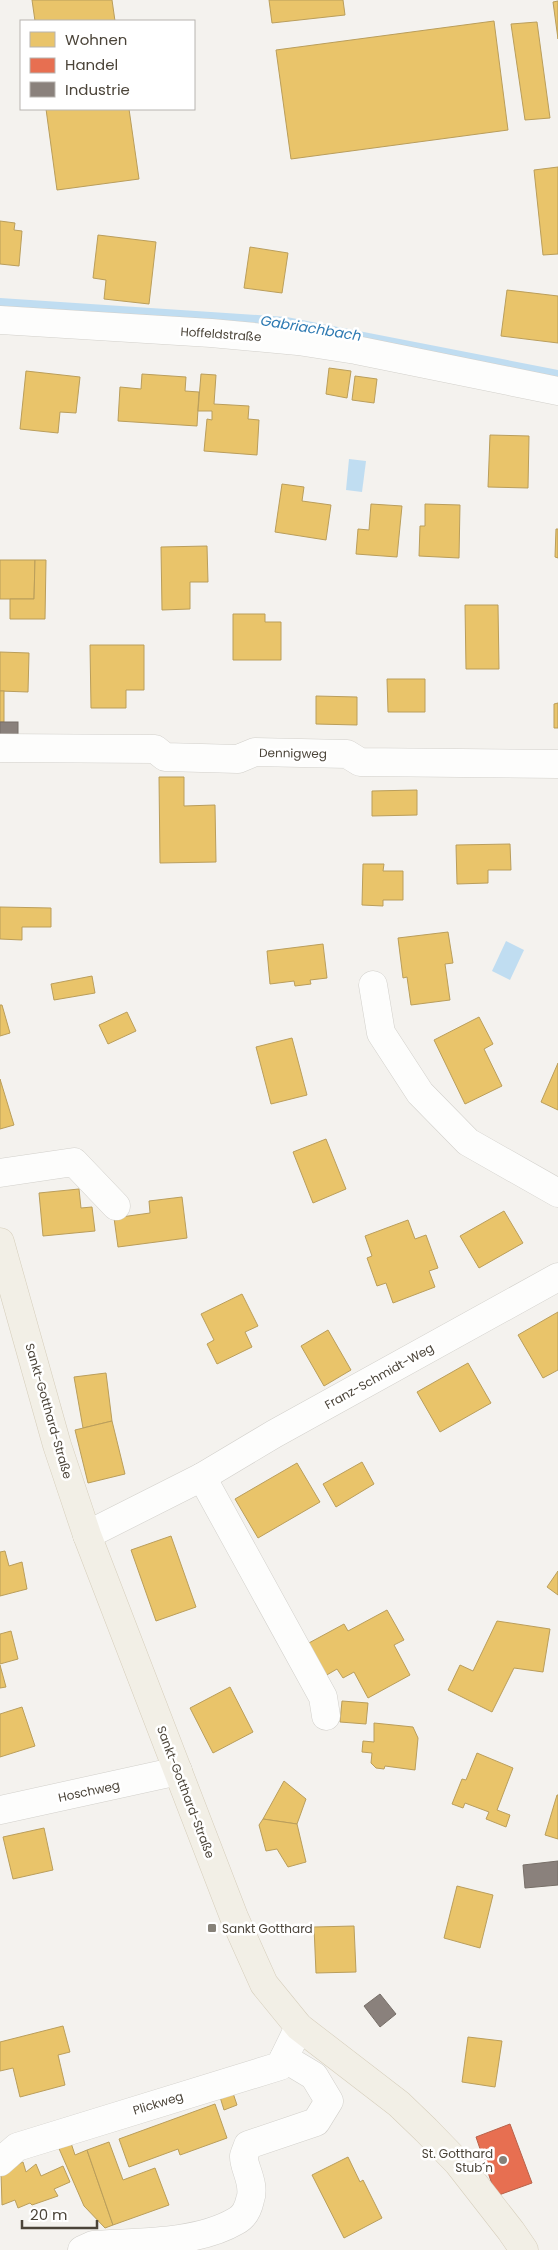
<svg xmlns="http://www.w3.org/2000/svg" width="558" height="2250" font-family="Poppins,sans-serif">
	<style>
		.water { fill: #c0ddf1 }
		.homes { fill: #e9c46a; stroke: #ba9e5b }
		.shops { fill: #e76f51; stroke: #b8624a }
		.industry { fill: #8a817c; stroke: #776f68 }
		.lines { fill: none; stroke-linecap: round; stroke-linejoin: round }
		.stream { stroke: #c0ddf1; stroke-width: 8 }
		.minor-casing { stroke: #d2d0cb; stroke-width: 29 }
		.major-casing { stroke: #d6cebb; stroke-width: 29 }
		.minor { stroke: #fdfdfc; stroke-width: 28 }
		.major { stroke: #f2efe6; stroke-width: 28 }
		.poi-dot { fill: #868178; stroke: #fff; stroke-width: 2 }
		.labels { text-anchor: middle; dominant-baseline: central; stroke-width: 5; stroke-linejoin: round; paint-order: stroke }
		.street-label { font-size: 12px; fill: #4b4439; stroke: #fff }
		.poi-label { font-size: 12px; fill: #4b4439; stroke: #fff; text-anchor: start }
		.water-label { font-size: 14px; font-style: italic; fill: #2e7ab2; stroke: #fff }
	</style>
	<rect width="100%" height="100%" fill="#f4f2ee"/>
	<g class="water">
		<path d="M349,459L366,461L362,492L346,490Z"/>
		<path d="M506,941L524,950L510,980L492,971Z"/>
	</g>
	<g class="homes">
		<path d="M32,0H112L115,21H35Z"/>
		<path d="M269,0H343L345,15L272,23Z"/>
		<path d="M558,1V39L553,2Z"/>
		<path d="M494,21L508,130L291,159L276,50Z"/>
		<path d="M537,22L550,118L525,120L511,24Z"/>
		<path d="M46,109H129L139,179L57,190Z"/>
		<path d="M558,167V254L543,255L534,170Z"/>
		<path d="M0,221L15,223L14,230L22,231L19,266L0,264Z"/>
		<path d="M98,235L156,242L149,304L104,299L106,280L93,278Z"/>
		<path d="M250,247L288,253L282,293L244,288Z"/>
		<path d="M507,290L558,296V343L501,336Z"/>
		<path d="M329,368L351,371L347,398L326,394Z"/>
		<path d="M26,371L80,377L76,413L60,412L58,433L20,429Z"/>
		<path d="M142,374L186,377L185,391L199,392L197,426L118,421L120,387L141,389Z"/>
		<path d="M201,374L216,375L214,404L249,406L248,419L259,420L257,455L204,451L207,419L212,420V411H198Z"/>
		<path d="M355,376L377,379L374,403L352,400Z"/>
		<path d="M490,435L529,436L528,488L488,487Z"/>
		<path d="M282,484L304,487L302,501L331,505L326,540L275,532Z"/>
		<path d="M371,504L402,506L397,557L356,554L358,529L369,530Z"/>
		<path d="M425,504L460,505L459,558L419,556L420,526H425Z"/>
		<path d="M556,529H558V558L555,557Z"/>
		<path d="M207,546L208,582H190V609L162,610L161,547Z"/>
		<path d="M0,560H35L34,599H0Z"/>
		<path d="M35,560H46L45,619H10V599H34Z"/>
		<path d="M465,605H498L499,669H466Z"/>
		<path d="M233,614H265V622H281V660H233Z"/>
		<path d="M90,645H144V690H126V708H91Z"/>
		<path d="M0,652L29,653L28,692L0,691Z"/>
		<path d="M387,679H425V712H388Z"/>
		<rect x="0" y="691" width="4" height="31"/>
		<path d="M316,696L357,697V725L316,724Z"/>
		<path d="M558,703V728H554V704Z"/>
		<path d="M159,777H184V806L215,805L216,862L160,863Z"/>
		<path d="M417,790V815L372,816V791Z"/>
		<path d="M510,844L511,870H488V883L457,884L456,845Z"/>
		<path d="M363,864H384L383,871H403V900H383V906L362,905Z"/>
		<path d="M0,907L51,908V927H22V940L0,939Z"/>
		<path d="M448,932L453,963L445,964L450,1000L411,1005L407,977L403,978L398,938Z"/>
		<path d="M323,944L327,978L310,980L311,984L295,986L294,981L270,984L267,951Z"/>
		<path d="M92,976L95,993L54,1000L51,984Z"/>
		<path d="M0,1005H2L10,1033L0,1036Z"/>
		<path d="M127,1012L136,1031L108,1044L99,1025Z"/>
		<path d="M479,1017L493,1044L484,1049L502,1086L465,1104L434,1040Z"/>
		<path d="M292,1038L307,1095L271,1104L256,1047Z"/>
		<path d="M558,1063V1110L541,1102Z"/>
		<path d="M0,1079L14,1125L0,1129Z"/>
		<path d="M326,1139L346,1189L313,1203L293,1152Z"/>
		<path d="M79,1189L81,1208L92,1207L95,1231L43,1236L39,1193Z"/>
		<path d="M182,1197L187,1238L118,1247L114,1218L150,1213L149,1201Z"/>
		<path d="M504,1211L523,1243L479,1268L460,1236Z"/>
		<path d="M408,1220L415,1239L426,1235L438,1268L429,1271L435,1287L393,1303L386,1283L377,1286L367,1258L372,1256L365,1236Z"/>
		<path d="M242,1294L258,1326L245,1332L252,1347L217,1364L207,1344L214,1340L201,1314Z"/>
		<path d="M558,1312V1370L543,1378L518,1335Z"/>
		<path d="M328,1330L351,1370L324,1386L301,1346Z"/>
		<path d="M468,1363L491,1403L440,1432L417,1392Z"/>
		<path d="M106,1373L112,1421L83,1428L74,1377Z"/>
		<path d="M112,1421L125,1474L88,1483L75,1430Z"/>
		<path d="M362,1462L374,1484L336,1507L323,1484Z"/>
		<path d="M297,1463L320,1502L258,1538L235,1499Z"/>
		<path d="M171,1536L196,1607L156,1621L131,1550Z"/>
		<path d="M5,1551L9,1566L22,1562L27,1589L0,1596V1552Z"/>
		<path d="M558,1571V1595L547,1587Z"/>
		<path d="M387,1610L404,1640L394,1645L410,1675L368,1698L354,1672L343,1678L337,1669L325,1676L307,1644L344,1624L348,1631Z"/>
		<path d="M497,1621L550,1629L543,1672L514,1668L492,1712L448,1690L460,1665L473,1671Z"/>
		<path d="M11,1631L18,1659L0,1664V1634Z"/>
		<path d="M0,1665L6,1687L0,1688Z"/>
		<path d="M230,1687L253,1732L213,1753L190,1708Z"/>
		<path d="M342,1701L368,1703L366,1724L340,1722Z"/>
		<path d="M22,1707L35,1746L0,1757V1714Z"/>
		<path d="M374,1723L413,1727L418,1738L415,1770L385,1766L384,1769L376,1768L371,1763L372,1753L362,1752L363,1741L374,1742Z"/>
		<path d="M477,1753L513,1768L497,1810L510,1815L506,1827L486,1819L489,1812L465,1803L463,1808L452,1804L462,1779L466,1780Z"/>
		<path d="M284,1781L306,1799L297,1824L263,1819Z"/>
		<path d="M557,1795H558V1839L545,1835Z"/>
		<path d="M263,1819L297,1824L306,1862L288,1867L277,1849L266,1851L259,1825Z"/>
		<path d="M44,1828L53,1870L13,1879L3,1837Z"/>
		<path d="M457,1886L493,1895L480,1948L444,1938Z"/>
		<path d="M354,1926L356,1972L316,1973L314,1927Z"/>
		<path d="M63,2026L70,2052L58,2055L65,2085L20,2097L13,2068L0,2071V2042Z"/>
		<path d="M468,2037L502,2041L495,2087L462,2082Z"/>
		<path d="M233,2093L237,2105L224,2110L220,2097Z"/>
		<path d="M215,2104L227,2138L180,2155L178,2149L129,2167L119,2139Z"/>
		<path d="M69,2137L75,2155L87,2150L113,2225L105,2228L84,2206L57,2144Z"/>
		<path d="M109,2142L123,2180L155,2168L169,2205L113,2225L87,2150Z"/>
		<path d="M348,2157L360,2182L363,2180L382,2218L344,2238L312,2175Z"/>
		<path d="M23,2162L26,2172L36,2164L41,2176L63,2166L70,2182L54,2189L58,2196L32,2205L30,2203L18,2208L15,2200L2,2205L1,2172Z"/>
	</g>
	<path class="shops" d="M510,2124L532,2183L496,2196L476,2137Z"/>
	<g class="industry">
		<rect x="0" y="722" width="18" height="13"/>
		<path d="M558,1861V1885L525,1888L523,1865Z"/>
		<path d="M380,1994L396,2014L380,2027L364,2006Z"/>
	</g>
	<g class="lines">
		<path class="stream" d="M0,302L286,321L558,374"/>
		<defs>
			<g id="minor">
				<path d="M0,320L211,333L298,341L356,350L558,391"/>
				<path d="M0,748L155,749L165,757L238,759L255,752L347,754L360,762L558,764"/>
				<path d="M373,985L381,1033L420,1093L468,1142L558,1193"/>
				<path d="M0,1173L74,1162L116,1206"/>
				<path d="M202,1477L323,1697L326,1716"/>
				<path d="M87,1535L202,1477L274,1434L558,1277"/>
				<path d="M0,1810L178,1771"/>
				<path d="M0,2162L17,2147L280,2066L299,2027"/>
				<path d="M82,2250L93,2245C137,2242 197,2244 236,2221C244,2217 248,2209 250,2200C256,2184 243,2167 244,2156C245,2152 247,2148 248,2145L316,2122L329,2101L314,2076L284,2058"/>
			</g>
			<path id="major" d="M0,1242L57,1445L87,1535L234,1917L264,1984L299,2027L399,2104L426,2130L458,2163L511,2231L524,2250"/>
		</defs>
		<use href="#minor" class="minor-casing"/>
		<use href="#major" class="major-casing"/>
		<use href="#minor" class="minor"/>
		<use href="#major" class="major"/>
	</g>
	<g class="poi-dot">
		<rect x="207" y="1923" width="10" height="10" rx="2.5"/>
		<circle cx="503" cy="2160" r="5"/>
	</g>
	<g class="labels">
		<g class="street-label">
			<text transform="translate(221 334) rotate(4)">Hoffeldstraße</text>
			<text transform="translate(293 753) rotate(1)">Dennigweg</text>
			<text transform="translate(379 1376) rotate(-29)">Franz-Schmidt-Weg</text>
			<text transform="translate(49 1411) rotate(74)">Sankt-Gotthard-Straße</text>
			<text transform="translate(89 1791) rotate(-12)">Hoschweg</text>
			<text transform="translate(186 1792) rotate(69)">Sankt-Gotthard-Straße</text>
			<text transform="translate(158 2103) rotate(-17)">Plickweg</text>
		</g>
		<g class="poi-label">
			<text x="222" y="1928">Sankt Gotthard</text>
			<text x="493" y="2153" text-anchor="end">St. Gotthard<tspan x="493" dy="14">Stub´n</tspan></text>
		</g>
		<g class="water-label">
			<text transform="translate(311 328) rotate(9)">Gabriachbach</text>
		</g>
	</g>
	<rect x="20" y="20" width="175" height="90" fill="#ffffff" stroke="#b7b4b0"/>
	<rect x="30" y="32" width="25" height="15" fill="#e9c46a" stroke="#b7b4b0"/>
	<text x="65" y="45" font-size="15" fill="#4b4439">Wohnen</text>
	<rect x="30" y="58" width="25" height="15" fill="#e76f51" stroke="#b7b4b0"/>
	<text x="65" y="70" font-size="15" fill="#4b4439">Handel</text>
	<rect x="30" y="82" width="25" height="15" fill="#8a817c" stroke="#b7b4b0"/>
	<text x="65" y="95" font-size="15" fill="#4b4439">Industrie</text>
	<path d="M22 2220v8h75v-8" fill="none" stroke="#4b4439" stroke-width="2.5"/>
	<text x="30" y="2220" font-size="15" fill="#4b4439" stroke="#ffffff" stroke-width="4" paint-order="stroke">20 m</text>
</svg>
